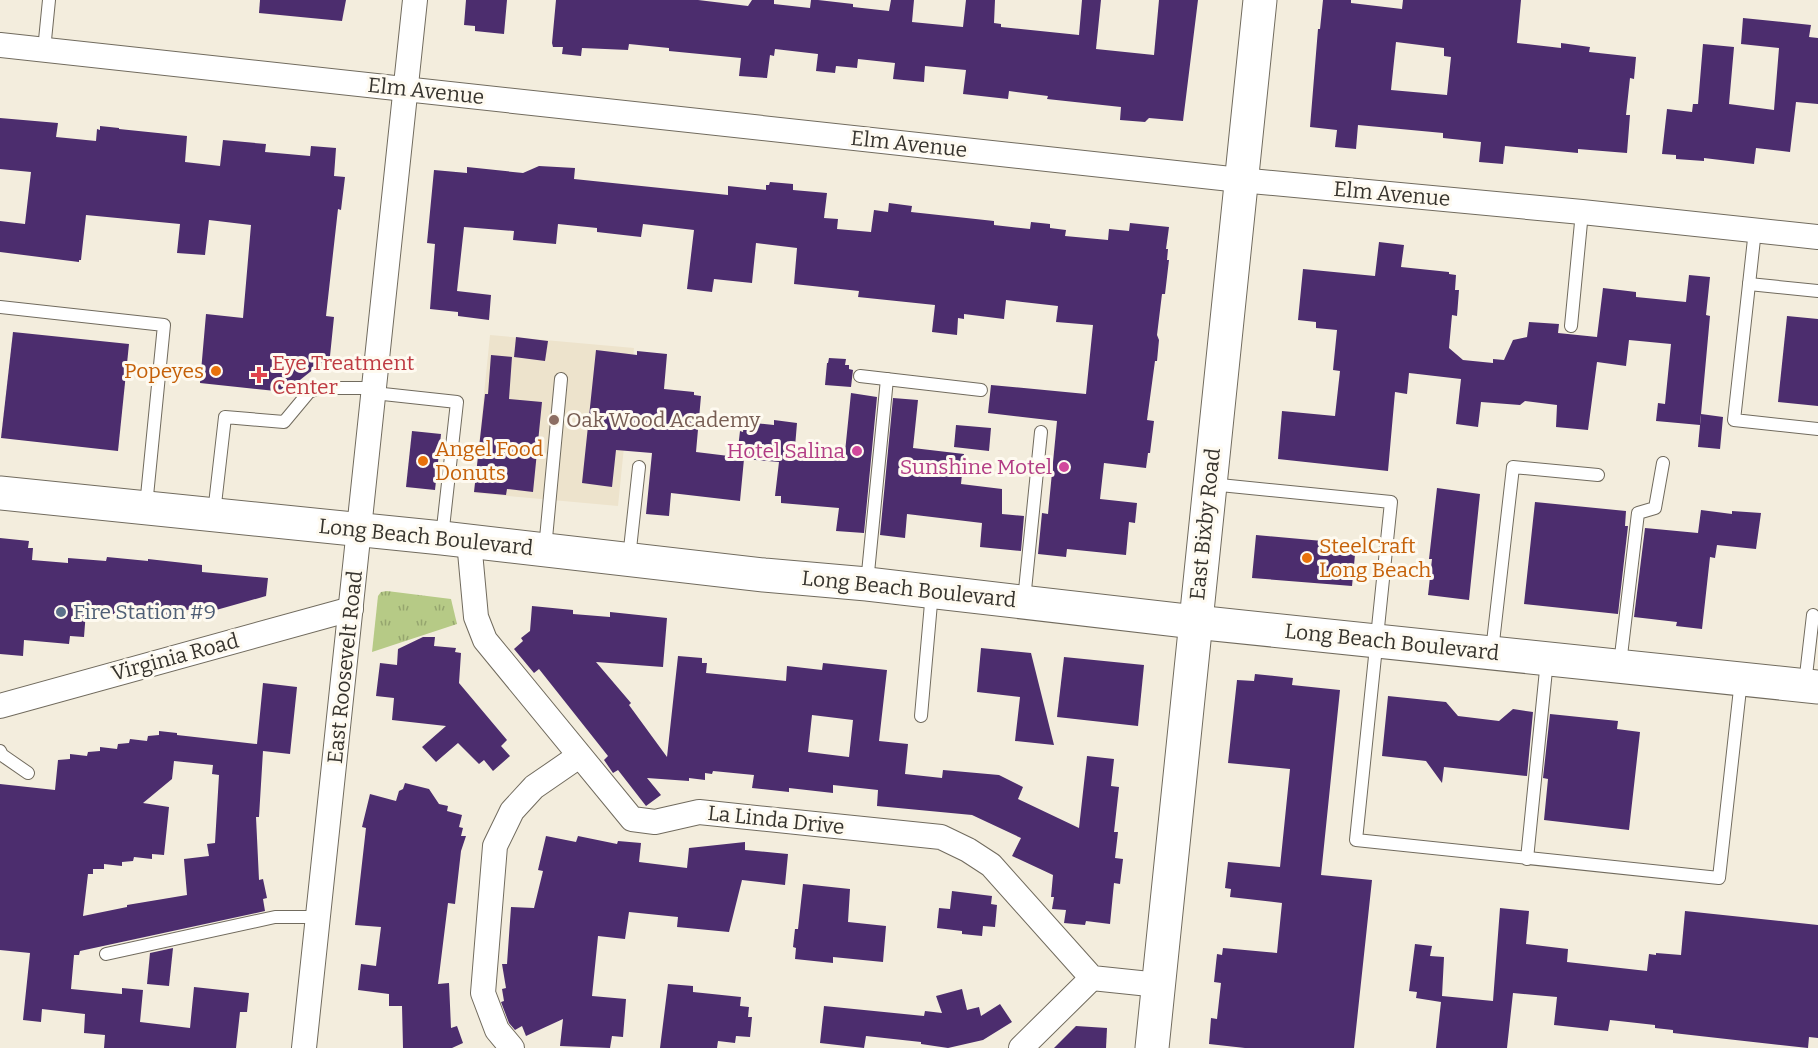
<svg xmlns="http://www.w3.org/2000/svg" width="1818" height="1048" font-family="Bitter,serif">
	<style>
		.built { fill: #ede3cc }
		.park { fill: url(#park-tufts) }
		.building { fill: #4c2d6e; fill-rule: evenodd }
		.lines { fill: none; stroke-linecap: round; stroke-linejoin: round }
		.lane-casing { stroke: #716b5e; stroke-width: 14 }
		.street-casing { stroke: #716b5e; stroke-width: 26 }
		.secondary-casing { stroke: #716b5e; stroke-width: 35 }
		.primary-casing { stroke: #716b5e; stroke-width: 35 }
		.lane { stroke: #fff; stroke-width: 12 }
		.street { stroke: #fff; stroke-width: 24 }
		.secondary { stroke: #fff; stroke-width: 33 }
		.primary { stroke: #fff; stroke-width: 33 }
		.food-dot { fill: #e8710a; stroke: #fefaf0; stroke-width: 2 }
		.health-dot { fill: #e0444e; stroke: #fefaf0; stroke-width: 2 }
		.education-dot { fill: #8d6e63; stroke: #fefaf0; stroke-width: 2 }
		.hotel-dot { fill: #d1479c; stroke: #fefaf0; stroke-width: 2 }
		.service-dot { fill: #5c6f8a; stroke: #fefaf0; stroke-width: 2 }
		.labels { text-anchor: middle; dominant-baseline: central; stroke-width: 6; stroke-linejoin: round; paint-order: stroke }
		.street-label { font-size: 21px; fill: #36332d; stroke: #fefaf0 }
		.health-label { font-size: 21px; fill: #be3a42; stroke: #fefaf0; text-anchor: start }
		.food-label { font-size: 21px; fill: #c56008; stroke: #fefaf0; text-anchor: start }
		.education-label { font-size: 21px; fill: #785e54; stroke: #fefaf0; text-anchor: start }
		.hotel-label { font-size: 21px; fill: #b23c85; stroke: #fefaf0; text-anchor: end }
		.service-label { font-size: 21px; fill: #4e5e75; stroke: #fefaf0; text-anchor: start }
	</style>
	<defs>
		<pattern id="park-tufts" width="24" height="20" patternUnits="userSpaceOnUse" patternTransform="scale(1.5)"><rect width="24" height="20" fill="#b6ca86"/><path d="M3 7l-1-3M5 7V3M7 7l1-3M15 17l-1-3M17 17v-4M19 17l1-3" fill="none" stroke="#95a56e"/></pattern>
	</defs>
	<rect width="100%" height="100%" fill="#f3eddd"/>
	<path class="built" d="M490,335L634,348L618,506L474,493Z"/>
	<path class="park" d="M387,591L451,599L457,624L372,652L378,596L381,592Z"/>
	<g class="building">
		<path d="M260,0H346L342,21L259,13Z"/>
		<path d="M466,0H507L504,34L475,31V26L464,25Z"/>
		<path d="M556,0H698L748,6L752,0H774V4L810,8L811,0H818L853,4V7L889,11L891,0H914L912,22L963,27L966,0H995L994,23L1001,24V27L1079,35L1082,0H1101L1096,49L1154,55L1159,0H1198L1183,121L1149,118L1145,122L1120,120L1121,107L1047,99L1048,96L1009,91L1008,99L963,94L966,70L925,66L924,82L893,79L895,63L858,59L857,68L836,66L835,73L816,71L818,54L775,49L774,56L770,55L767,78L739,76L741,58L669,51V48L629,44L628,50L582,48L581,56L562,54L563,47H553L552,43Z"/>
		<path d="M1323,0H1351V3L1402,9L1403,0H1521L1517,43L1561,48V43L1590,47L1589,52L1636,57L1634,79L1630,78L1626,115H1630L1627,153L1578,149V153L1505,146L1503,164L1479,162L1481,142L1443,138V133L1358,125L1356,149L1335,147L1337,130L1310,127L1318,29H1320ZM1396,42L1444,48V56L1451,57L1447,95L1391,90Z"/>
		<path d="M1743,18L1811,25L1809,37L1818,38V104L1796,102L1790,152L1756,148L1754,164L1704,158V161L1676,159V155L1662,154L1667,109L1692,112L1693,104H1698L1703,44L1734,47L1729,104L1774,110L1779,48L1741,44Z"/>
		<path d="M0,118L58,123L56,137L96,141L97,129L100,130V126L119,128V129L187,136L185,162L220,166L223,140L266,144L265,152L310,156L311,146L336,148L334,176L345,177L341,210L338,209L326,316L334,317L330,356L285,392L200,383L206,314L243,318L251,225L209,220L205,255L177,253L180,224L86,215L81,260H79V262L0,252V221L25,224L31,172L0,169Z"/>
		<path d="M539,166L575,168L574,179L728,195V186L766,190V185H769L770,182L793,184V190L827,193L824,218L838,219L837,229L871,232L874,210L888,212L889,203L912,206L911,212L994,221V225L1030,229L1031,222L1050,224V228L1066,230L1065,236L1108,240L1109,229L1129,231L1130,223L1169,227L1166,249H1168L1167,260H1169L1165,294H1162L1157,335L1159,340L1157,361H1155L1147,420L1154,421L1150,453H1148L1146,468L1104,463L1100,499L1137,503L1135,523L1129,522L1126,555L1067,549L1066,557L1038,554L1042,513L1048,514L1057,421L988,413L991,385L1086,394L1093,325L1056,322L1058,306L1006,300L1004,319L964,314V319L958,318L957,335L932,332L935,305L858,297L859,291L794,284L797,248L756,243L752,283L714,279L712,292L687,289L694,230L643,224L641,237L597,232V228L558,224L556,244L513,240L514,231L464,227L457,291L491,295L489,320L458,316V312L430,309L435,244L427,243L434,170L467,173V167L523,173Z"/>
		<path d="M1379,242L1404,245L1401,267L1449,272V274L1456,275L1455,290H1459L1457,316L1452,315L1449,348L1463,360L1493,363V359L1504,360L1513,340L1527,337L1529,322L1559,324L1558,333L1597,337L1603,288L1636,292V297L1686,302L1689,275L1710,277L1706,315L1710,316L1700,425L1656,421L1658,403L1665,404L1671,344L1629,340L1626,366L1597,362L1588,430L1556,427L1557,405L1525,401L1520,405L1481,402L1478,427L1456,424L1461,379L1409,373L1407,394L1395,392L1388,471L1278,459L1282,411L1335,416L1340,371L1333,370L1337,330L1316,328V322L1298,320L1303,269L1375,276Z"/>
		<path d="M1787,316L1818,319V406L1778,402Z"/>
		<path d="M13,332L129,344L118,451L1,438Z"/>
		<path d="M516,337L548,341L545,361L514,357Z"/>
		<path d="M596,350L637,355V351L667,354L664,389L694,392V395L701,396L696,452L737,457L740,431L743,432L744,422L774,425V420L797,423L795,447L845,452L851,393L877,397L864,533L836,531L839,508L781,503V496H775L779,462L744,459L740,501L671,493L669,516L646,514L652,453L616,450L612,487L582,483Z"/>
		<path d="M491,355L512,357L509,399L542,402L533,492L507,489L506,495L474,492L485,394H488Z"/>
		<path d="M829,358L846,359L845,365H849V369L853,370L851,387L825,385L827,363H828Z"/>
		<path d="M893,398L918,400L913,448L964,454L961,484L1002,489V514L1024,516L1021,551L980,547L982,523L907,514L905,538L880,535Z"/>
		<path d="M1701,414L1723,417L1720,449L1698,447Z"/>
		<path d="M956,425L991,428L989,451L954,447Z"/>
		<path d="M412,431L441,434L435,490L406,487Z"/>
		<path d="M1437,488L1480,494L1469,600L1428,595L1432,559H1429Z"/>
		<path d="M1535,502L1626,511L1625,526H1628L1618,614L1524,604Z"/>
		<path d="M1701,510L1732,514V511L1761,513L1756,549L1717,545L1715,558L1710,557L1702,629L1676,626L1677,622L1634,617L1645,528L1698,533Z"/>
		<path d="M1256,535L1356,544L1352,586L1252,578Z"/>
		<path d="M0,538L29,541L28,548H33L32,560L68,563V558L106,561L107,557L148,561V559L202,565V572L268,578L266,596L202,614V606L142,622V617L86,611L84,637L70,636L69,644L24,640L23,656L0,654Z"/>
		<path d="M532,606L573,610V614L610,617V612L667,618L663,667L596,662L631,703L629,705L667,757L678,656L702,658V663H707L706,673L786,681L787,666L822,670L823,663L887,670L879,741L908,744L905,774L942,778L943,770L999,775L1023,787L1018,799L1079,828L1087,756L1114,759L1111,786L1119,787L1114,832H1118L1115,858L1123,859L1120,884L1114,883L1110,924L1086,921L1085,925L1064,923L1066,910L1052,909L1054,897H1051L1053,875L1012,856L1021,838L972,815L877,806L878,790L833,785V793L789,788V792L752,788L754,775L713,771L712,774L705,773V780L689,778V781L647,778L661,795L646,806L618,770L613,773L604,760L608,756L539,669L534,673L514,649L523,641L521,638L530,631ZM812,715L853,720L849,757L808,752Z"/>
		<path d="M423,637H435L434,646L456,648L455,652L461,653L459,683L507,740L501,746L510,756L493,771L484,760L479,764L458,743L436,762L422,747L446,726L392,720L394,698L376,696L380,663L397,665L398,649Z"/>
		<path d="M981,648L1031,653L1054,745L1015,741L1020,697L977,692Z"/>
		<path d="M1064,657L1144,665L1138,726L1057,717Z"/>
		<path d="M1255,674L1293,678L1292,685L1340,690L1321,875L1372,880L1354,1048H1245L1209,1044L1211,1018L1217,1019L1221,983L1214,982L1217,954L1222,955L1223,948L1277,953L1282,903L1230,897L1231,889L1225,888L1228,862L1280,867L1290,769L1228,763L1237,680L1254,681Z"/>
		<path d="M263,683L297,687L290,754L263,751L259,817H256L259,880L263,879L267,898L263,899L265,911L80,951L79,955H74L71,989L122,994V988L143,990L140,1022L190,1028L194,987L249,993L247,1012H240L236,1048H104L105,1035L84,1033L85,1014L42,1009L41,1022L23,1020L30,953L0,950V784L55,790L58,760L70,759V754L87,756L88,752L100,751V747L117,749L118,744L129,743L130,739L147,741L148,736L159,735V731L177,733V735L257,744ZM174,761L213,765L212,774L219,775L215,843L207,844L209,856L184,859L187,895L127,905V907L83,916L88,874H93V869H104V864L122,866V862L133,861L134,857L152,859V854L164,855L169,807L143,803L172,779Z"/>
		<path d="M1388,696L1446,702L1458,716L1499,721L1513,709L1533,712L1527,776L1444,767L1442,783L1426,761L1382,756Z"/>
		<path d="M1550,714L1618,721L1617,729L1640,732L1629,830L1544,820L1548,779L1543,778Z"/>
		<path d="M405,783L429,789L439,804L448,806L447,811L462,815L459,827L463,828L461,836H466L461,851L455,904L448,903L438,984L449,983L451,1028L457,1026L463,1043L452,1048H403L402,1006H389V994L358,990L361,964L376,966L381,927L355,925L366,828L362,827L370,794L396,801L399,791L403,789Z"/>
		<path d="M546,836L576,842L578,836L617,844L618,841L641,843L639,862L687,868L689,848L745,842V850L788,854L785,885L742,880L729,932L677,927L678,917L629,912L625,939L598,936L592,996L626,999L623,1037L612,1036L610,1048L560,1046L563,1019L526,1036L522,1026L515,1030L509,1023L501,1002L504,1001L502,989L506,988L502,964H507L511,907L534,908L543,871L538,870Z"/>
		<path d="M803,884L850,889L848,922L886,926L883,962L833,957V963L795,959L796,948L793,947L795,929H798Z"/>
		<path d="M952,891L992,896L991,904L997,905L995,927L983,926L982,936L962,934V931L937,928L939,908L950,909Z"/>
		<path d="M1500,908L1529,911L1526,944L1568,949L1567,962L1647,971L1649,954L1656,955V953L1681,955L1685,911L1818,925V1038L1809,1037L1808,1048L1673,1033V1030L1655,1028V1025L1610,1020L1608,1031L1554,1025L1557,997L1513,993L1507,1048H1436L1441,1002L1416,998L1417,992L1409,991L1415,944L1432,946L1430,956L1444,957L1442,996L1493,1001Z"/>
		<path d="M173,948L169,986L147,984L150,953Z"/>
		<path d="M668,984L693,986V992L741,997L740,1006L749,1007L748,1017H752L750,1037L736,1036L735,1043L718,1041L717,1048H660Z"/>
		<path d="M962,989L967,1010L979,1007L981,1016L1000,1004L1012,1022L983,1040L948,1048L921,1044V1042L866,1036L864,1048L820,1043L824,1006L924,1016L925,1011L942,1013L936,996Z"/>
		<path d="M1076,1026L1107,1028L1106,1048H1054Z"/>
	</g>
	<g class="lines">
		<defs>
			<g id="lane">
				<path d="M44,50L49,0"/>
				<path d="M1755,230L1734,420L1818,429"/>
				<path d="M1749,284L1818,291"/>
				<path d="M0,307L164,325L146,506"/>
				<path d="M1571,326L1582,212"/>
				<path d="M860,376L981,390"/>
				<path d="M374,393L457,402L442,537"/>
				<path d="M1210,484L1391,502L1356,840L1719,878L1741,680"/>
				<path d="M214,513L225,417L284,422L309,392L318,388H374"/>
				<path d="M545,549L561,379"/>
				<path d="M629,558L639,467"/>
				<path d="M867,583L887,379"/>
				<path d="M1024,600L1041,432"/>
				<path d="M1492,651L1513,467L1598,475"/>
				<path d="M1620,664L1638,513L1655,508L1663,463"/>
				<path d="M1805,684L1813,615"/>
				<path d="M921,716L932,592"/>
				<path d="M0,751L2,755L28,773"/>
				<path d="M1527,859L1547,660"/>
				<path d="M106,954L275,917H318"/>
			</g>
			<g id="street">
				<path d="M0,45L1240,180L1582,212L1818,237"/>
				<path d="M469,541L476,617L485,640L632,819L655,822L699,812L941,837L968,850L991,865L1092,978L1159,985"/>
				<path d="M0,706L351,609"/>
				<path d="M304,1048L415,0"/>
				<path d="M512,1048L497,1030L483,993L495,846L512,811L534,787L579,756"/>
				<path d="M1021,1048L1092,978"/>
			</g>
			<path id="secondary" d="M1152,1048L1260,0"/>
			<path id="primary" d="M0,493L442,538L764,575L867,584L1195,622L1818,687"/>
		</defs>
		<use href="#lane" class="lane-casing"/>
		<use href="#street" class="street-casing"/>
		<use href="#secondary" class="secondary-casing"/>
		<use href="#primary" class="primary-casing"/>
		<use href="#lane" class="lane"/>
		<use href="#street" class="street"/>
		<use href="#secondary" class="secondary"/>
		<use href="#primary" class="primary"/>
	</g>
	<g class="food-dot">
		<circle cx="216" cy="371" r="6"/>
		<circle cx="423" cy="461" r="6"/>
		<circle cx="1307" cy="558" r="6"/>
	</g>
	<path class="health-dot" d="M256 366h6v6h6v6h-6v6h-6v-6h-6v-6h6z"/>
	<circle class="education-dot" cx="554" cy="420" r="6"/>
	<g class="hotel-dot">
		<circle cx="857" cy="451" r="6"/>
		<circle cx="1064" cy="467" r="6"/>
	</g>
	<circle class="service-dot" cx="61" cy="612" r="6"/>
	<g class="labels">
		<g class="street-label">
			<text transform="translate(426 91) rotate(6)">Elm Avenue</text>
			<text transform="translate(909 144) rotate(6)">Elm Avenue</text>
			<text transform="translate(1392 194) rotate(5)">Elm Avenue</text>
			<text transform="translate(1205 524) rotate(-84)">East Bixby Road</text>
			<text transform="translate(426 537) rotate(6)">Long Beach Boulevard</text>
			<text transform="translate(909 589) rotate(6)">Long Beach Boulevard</text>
			<text transform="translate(1392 642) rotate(6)">Long Beach Boulevard</text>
			<text transform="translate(175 657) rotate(-15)">Virginia Road</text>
			<text transform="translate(345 667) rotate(-84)">East Roosevelt Road</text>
			<text transform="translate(776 820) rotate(6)">La Linda Drive</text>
		</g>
		<g class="health-label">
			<text x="272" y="363">Eye Treatment<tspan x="272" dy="24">Center</tspan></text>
		</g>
		<g class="food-label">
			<text x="204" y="371" text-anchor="end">Popeyes</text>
			<text x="435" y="449">Angel Food<tspan x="435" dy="24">Donuts</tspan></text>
			<text x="1319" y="546">SteelCraft<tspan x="1319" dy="24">Long Beach</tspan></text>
		</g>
		<g class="education-label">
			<text x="566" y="420">Oak Wood Academy</text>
		</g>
		<g class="hotel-label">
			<text x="845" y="451">Hotel Salina</text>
			<text x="1052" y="467">Sunshine Motel</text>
		</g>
		<g class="service-label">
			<text x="73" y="612">Fire Station #9</text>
		</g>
	</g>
</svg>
